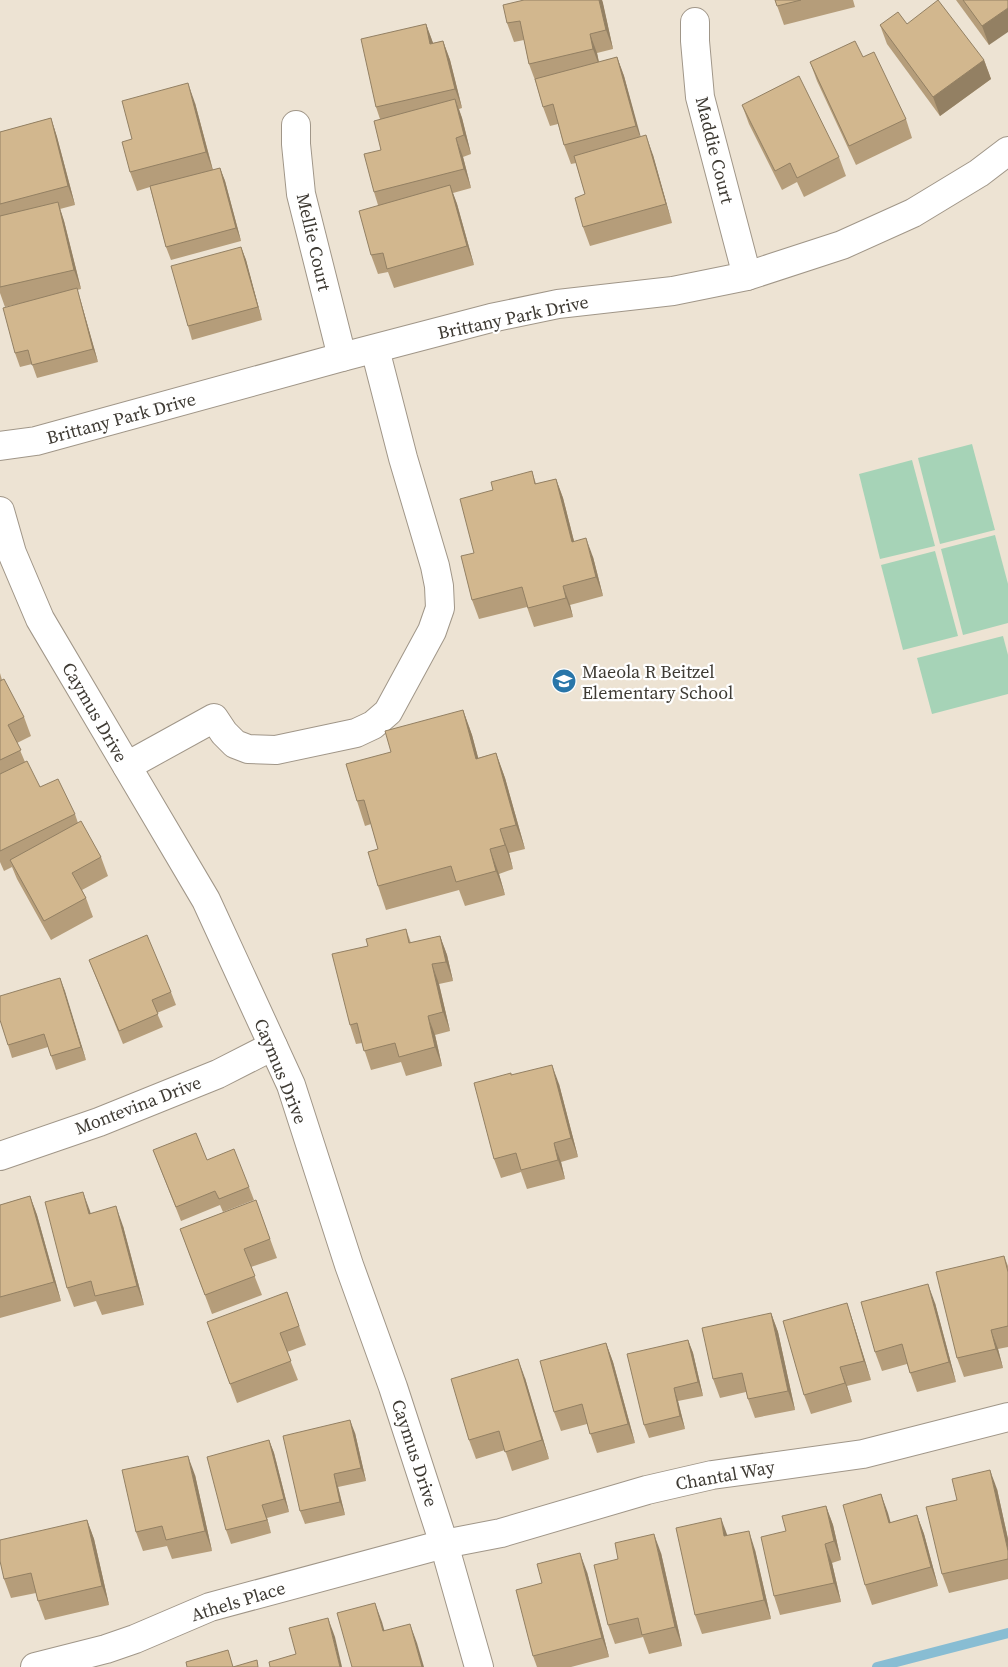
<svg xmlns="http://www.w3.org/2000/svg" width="1008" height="1667" font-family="'Source Serif 4',serif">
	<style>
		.green { fill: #a6d3b7 }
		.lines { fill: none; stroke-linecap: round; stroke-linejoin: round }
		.stream { stroke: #88bdd3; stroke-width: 10 }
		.minor-casing { stroke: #a09688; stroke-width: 30 }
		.minor { stroke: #fff; stroke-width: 28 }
		.wall { fill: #b59d7a }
		.shaded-wall { fill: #938063 }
		.building { fill: #d2b78e; stroke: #938063 }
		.labels { text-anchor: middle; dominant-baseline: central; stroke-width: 4.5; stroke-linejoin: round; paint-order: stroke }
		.street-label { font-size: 18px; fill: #3e3a33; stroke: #fff }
		.poi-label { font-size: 18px; fill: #3e3a33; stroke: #fff; text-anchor: start }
	</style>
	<rect width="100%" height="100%" fill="#ede3d3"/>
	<g class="green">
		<path d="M972,444L995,530L940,544L918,458Z"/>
		<path d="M912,460L935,546L880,559L859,474Z"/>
		<path d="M995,535L1008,584V623L963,635L941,549Z"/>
		<path d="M935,551L958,636L903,650L881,565Z"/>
		<path d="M1003,636L1008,655V694L932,714L917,658Z"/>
	</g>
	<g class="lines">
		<path class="stream" d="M877,1667L1008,1633"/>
		<defs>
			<g id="minor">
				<path d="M695,22V41L700,97L747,276"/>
				<path d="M296,125V144L301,194L342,357"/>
				<path d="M0,446L36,441L342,357L491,318L558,304L673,291L747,276L842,245L913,213L979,173L1008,151"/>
				<path d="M0,511L12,553L40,619L206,900L291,1085L349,1265L393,1387L444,1544L479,1667"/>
				<path d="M127,766L214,718L224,733L235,744L248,749L276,750L356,733L373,725L388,712L432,631L440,608L439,586L435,566L403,458L375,349"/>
				<path d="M0,1156L99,1122L218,1074L273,1046"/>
				<path d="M35,1667L106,1649L135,1639L210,1607L444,1544L501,1533L647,1490L712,1475L863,1454L1008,1417"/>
			</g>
		</defs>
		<use href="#minor" class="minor-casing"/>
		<use href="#minor" class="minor"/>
	</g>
	<g class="wall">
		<path d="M524,0H602L613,49L597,53L599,62L617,57L624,76L640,137L653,155L672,223L590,246L583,227L585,194L576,163L571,164L564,145L558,124L550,126L543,107L536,83L529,64L524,40L514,42L507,23Z"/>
		<path d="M775,0H853L855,7L784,25Z"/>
		<path d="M956,0H1008L989,45Z"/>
		<path d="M426,24L433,43L443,41L450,60L462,108L459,109L462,118L471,154L463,157L471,188L453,193L457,204L474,265L394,288L388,272L378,274L371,255L378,205L374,192L381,150L380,119L376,107Z"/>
		<path d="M907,24L984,60L991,79L940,116L887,44L880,25Z"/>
		<path d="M863,57L906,119L912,138L856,165L817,81L810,62Z"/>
		<path d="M195,103L213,170L220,168L225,181L241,241L171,260L166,247L150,187L137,191L130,172L132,139Z"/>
		<path d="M742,105L839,157L846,176L804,197L797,182L782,190L749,124Z"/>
		<path d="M51,118L57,137L75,205L60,209L64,221L81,289L77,290L81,302L98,362L37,378L32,364L20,367L15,353L22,303L5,307L0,293V132Z"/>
		<path d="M241,247L246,260L262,320L192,340L188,326Z"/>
		<path d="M532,471L536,484L556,479L563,498L574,541L593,557L603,596L570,605L573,617L534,627L527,607L479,619L472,600L474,553Z"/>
		<path d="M0,673L2,680L24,717L31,736L17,743L25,762L40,787L75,814L78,823L101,857L108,876L82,890L86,898L93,917L51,940L17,879L12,867L4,871L0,862Z"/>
		<path d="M463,710L472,735L478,758L496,753L505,778L525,849L509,853L513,869L499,874L505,895L465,906L459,890L386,910L378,886V849L371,824L365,826L357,801L391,752Z"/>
		<path d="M406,929L411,943L440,936L447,955L453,981L439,984L450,1031L435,1035L442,1066L406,1076L401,1062L371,1070L362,1043L356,1044L350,1025L368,946Z"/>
		<path d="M89,960L171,992L176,1005L157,1013L163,1027L123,1044Z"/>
		<path d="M60,978L86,1060L56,1070L48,1047L12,1058L8,1045Z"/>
		<path d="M512,1075L559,1084L578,1157L561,1162L565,1179L527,1189L521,1172L501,1178L494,1159Z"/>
		<path d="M153,1150L207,1160L249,1187L254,1200L223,1212L220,1205L181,1221Z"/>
		<path d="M30,1196L37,1215L61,1301L0,1318V1205Z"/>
		<path d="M256,1200L277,1258L251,1267L262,1295L212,1314L180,1229Z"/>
		<path d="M91,1213L123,1226L144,1305L102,1315L96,1301L74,1307L67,1288Z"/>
		<path d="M1004,1256L1008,1266V1347L998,1349L1003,1368L964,1377L957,1358Z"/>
		<path d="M287,1292L306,1345L287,1352L298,1380L237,1403L214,1341Z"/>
		<path d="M847,1303L853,1322L871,1380L847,1386L852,1402L811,1414L804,1395Z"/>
		<path d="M935,1303L956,1382L917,1392L907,1364L882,1371L875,1352Z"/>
		<path d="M771,1313L778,1332L795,1410L755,1418L748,1399L746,1392L720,1398L713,1379Z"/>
		<path d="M688,1340L693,1353L703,1396L678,1401L685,1429L649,1438L644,1425Z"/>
		<path d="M606,1343L613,1362L635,1443L597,1453L587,1424L561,1431L554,1412Z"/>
		<path d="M525,1378L549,1459L512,1471L505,1450L476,1459L469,1440Z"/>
		<path d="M355,1433L366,1481L338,1487L345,1515L305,1524L300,1511Z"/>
		<path d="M269,1440L274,1453L289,1512L267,1518L271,1533L231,1544L226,1530Z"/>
		<path d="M195,1475L212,1551L172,1559L167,1546L143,1551L136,1532Z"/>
		<path d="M997,1489L1008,1539V1579L949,1593L942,1574L957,1500Z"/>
		<path d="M881,1494L890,1523L917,1515L924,1534L938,1586L872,1605L865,1585Z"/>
		<path d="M826,1506L833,1525L841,1560L832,1563L841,1602L780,1615L774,1596L786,1531Z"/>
		<path d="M87,1520L94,1539L109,1605L45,1620L38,1601L36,1593L11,1598L4,1579Z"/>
		<path d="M727,1535L755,1550L771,1619L702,1634L695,1615Z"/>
		<path d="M661,1553L682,1646L649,1654L643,1637L615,1644L608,1625Z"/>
		<path d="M587,1572L609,1657L571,1667H537L533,1656L542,1583Z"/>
	</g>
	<g class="shaded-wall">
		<path d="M599,0H602L603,3L613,49L606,30Z"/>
		<path d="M1008,8V32L989,45L982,26Z"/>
		<path d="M426,24L433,43L430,44Z"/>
		<path d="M590,34L597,53L600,68L593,49Z"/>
		<path d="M443,41L450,60L462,108L455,89Z"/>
		<path d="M617,57L624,76L643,145L636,126Z"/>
		<path d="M984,60L991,79L940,116L933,97Z"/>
		<path d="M188,83L195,103L213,171L206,152Z"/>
		<path d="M455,99L462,118L471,154L464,135Z"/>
		<path d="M51,118L57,137L75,205L68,186Z"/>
		<path d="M646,135L653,155L672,223L666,204Z"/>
		<path d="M456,138L463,157L471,188L464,169Z"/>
		<path d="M220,168L225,181L241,241L236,228Z"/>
		<path d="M450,185L457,204L474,265L467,246Z"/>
		<path d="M58,202L64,221L81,289L74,270Z"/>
		<path d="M241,247L246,260L262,320L258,307Z"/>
		<path d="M77,288L81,302L98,362L93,349Z"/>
		<path d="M556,479L563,498L579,561L572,542Z"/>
		<path d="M586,538L593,557L603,596L596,577Z"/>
		<path d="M563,586L570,605L573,617L566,598Z"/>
		<path d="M463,710L472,735L485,783L476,759Z"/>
		<path d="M496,753L505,778L525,849L516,825Z"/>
		<path d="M500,829L509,853L513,869L505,845Z"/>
		<path d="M490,849L499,874L505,895L496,871Z"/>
		<path d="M440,936L447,955L453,981L446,962Z"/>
		<path d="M432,964L439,984L450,1031L443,1012Z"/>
		<path d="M60,978L65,991L86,1060L81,1047Z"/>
		<path d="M428,1016L435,1035L442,1066L435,1047Z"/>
		<path d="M552,1065L559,1084L578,1157L571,1138Z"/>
		<path d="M554,1143L561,1162L565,1179L558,1160Z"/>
		<path d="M83,1192L90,1211L96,1233L89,1214Z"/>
		<path d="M30,1196L37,1215L61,1301L54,1282Z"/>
		<path d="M116,1206L123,1226L144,1305L137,1286Z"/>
		<path d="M928,1284L935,1303L956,1382L949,1362Z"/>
		<path d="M847,1303L853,1322L871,1380L864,1361Z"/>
		<path d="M771,1313L778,1332L795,1410L788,1391Z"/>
		<path d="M991,1330L998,1349L1003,1368L996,1349Z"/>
		<path d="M688,1340L693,1353L703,1396L698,1382Z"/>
		<path d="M606,1343L613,1362L635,1443L628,1424Z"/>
		<path d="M518,1359L525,1378L549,1459L542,1440Z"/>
		<path d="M840,1367L847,1386L852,1402L845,1383Z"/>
		<path d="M674,1388L678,1401L685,1429L680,1416Z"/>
		<path d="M350,1420L355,1433L366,1481L361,1468Z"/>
		<path d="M269,1440L274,1453L289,1512L284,1499Z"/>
		<path d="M188,1456L195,1475L212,1551L205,1531Z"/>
		<path d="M990,1470L997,1489L1008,1539V1551Z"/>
		<path d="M334,1474L338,1487L345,1515L340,1502Z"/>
		<path d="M881,1494L888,1513L896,1542L889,1523Z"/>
		<path d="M262,1505L267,1518L271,1533L267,1520Z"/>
		<path d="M826,1506L833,1525L841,1560L834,1541Z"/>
		<path d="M917,1515L924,1534L938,1586L931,1567Z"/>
		<path d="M721,1518L728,1537L724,1536Z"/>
		<path d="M87,1520L94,1539L109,1605L102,1586Z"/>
		<path d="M749,1531L755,1550L771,1619L764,1600Z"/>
		<path d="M654,1534L661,1553L682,1646L675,1627Z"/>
		<path d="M825,1544L832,1563L841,1602L834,1583Z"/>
		<path d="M580,1553L587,1572L609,1657L602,1638Z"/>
		<path d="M375,1603L382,1622L390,1650L383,1631Z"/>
		<path d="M328,1618L335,1637L342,1667H340Z"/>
		<path d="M410,1624L417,1643L424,1667H422Z"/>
	</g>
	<g class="building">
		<path d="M524,0H599L606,30L590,34L593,49L529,64L520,21L507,23L503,5Z"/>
		<path d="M775,0H801L777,6Z"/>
		<path d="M938,0L984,60L933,97L880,25L898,12L907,24Z"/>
		<path d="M963,0H1008V8L982,26Z"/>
		<path d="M426,24L430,44L443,41L455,89L376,107L361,39Z"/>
		<path d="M855,41L863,57L874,52L906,119L849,146L810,62Z"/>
		<path d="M617,57L636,126L564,145L553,104L543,107L535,79Z"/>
		<path d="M799,76L839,157L797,178L790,163L775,171L742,105Z"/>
		<path d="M188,83L206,152L130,172L122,142L132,139L122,101Z"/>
		<path d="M455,99L464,135L456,138L464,169L374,192L364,154L381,150L374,121Z"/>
		<path d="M51,118L68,186L0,204V132Z"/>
		<path d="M646,135L666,204L583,227L575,198L585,194L574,156Z"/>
		<path d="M220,168L236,228L166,247L150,186Z"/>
		<path d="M450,185L467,246L387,269L383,253L371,255L359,211Z"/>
		<path d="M58,202L74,270L0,287V216Z"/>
		<path d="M241,247L258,307L188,326L171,266Z"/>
		<path d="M77,288L93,349L32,365L28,350L15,353L3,308Z"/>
		<path d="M532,471L535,484L556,479L572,542L586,538L596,577L563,586L566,598L528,608L522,587L472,600L461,556L474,553L460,499L493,490L491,482Z"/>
		<path d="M4,679L24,717L8,725L21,750L0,760V681Z"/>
		<path d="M463,710L476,759L496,753L516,825L500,829L505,845L490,849L496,871L456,882L451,866L378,886L368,852L378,849L364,800L357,801L346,764L391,752L385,731Z"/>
		<path d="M27,761L40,787L58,779L75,814L0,851V774Z"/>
		<path d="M81,821L101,857L72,873L86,898L44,921L10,860Z"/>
		<path d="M406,929L409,943L440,936L446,962L432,964L443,1012L428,1016L435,1047L399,1057L395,1043L364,1051L357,1023L350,1025L332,954L368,946L366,939Z"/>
		<path d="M147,935L171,992L152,1000L158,1014L119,1031L89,960Z"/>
		<path d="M60,978L81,1047L51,1056L44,1034L8,1045L0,1020V996Z"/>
		<path d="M552,1065L571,1138L554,1143L558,1160L521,1170L516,1153L494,1159L474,1083L511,1073V1075Z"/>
		<path d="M196,1133L207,1160L234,1149L249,1187L219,1199L215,1191L176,1207L153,1150Z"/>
		<path d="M83,1192L89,1214L116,1206L137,1286L95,1296L91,1281L67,1288L45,1202Z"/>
		<path d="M30,1196L54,1282L0,1297V1205Z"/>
		<path d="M256,1200L270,1239L244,1249L255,1276L205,1295L180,1229Z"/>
		<path d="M1004,1256L1008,1272V1326L991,1330L996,1349L957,1358L936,1272Z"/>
		<path d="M928,1284L949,1362L910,1373L902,1344L875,1352L861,1302Z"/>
		<path d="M287,1292L299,1326L280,1333L291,1361L230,1384L207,1322Z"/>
		<path d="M847,1303L864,1361L840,1367L845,1383L804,1395L783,1321Z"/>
		<path d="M771,1313L788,1391L748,1399L742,1373L713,1379L702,1328Z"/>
		<path d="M688,1340L698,1382L674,1388L680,1416L644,1425L627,1354Z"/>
		<path d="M606,1343L628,1424L590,1434L582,1404L554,1412L540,1361Z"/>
		<path d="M518,1359L542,1440L505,1452L499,1431L469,1440L451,1379Z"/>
		<path d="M350,1420L361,1468L334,1474L340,1502L300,1511L283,1436Z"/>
		<path d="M269,1440L284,1499L262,1505L267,1520L226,1530L207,1457Z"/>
		<path d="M188,1456L205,1531L166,1540L162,1526L136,1532L122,1470Z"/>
		<path d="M990,1470L1008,1551V1559L942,1574L926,1507L957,1500L952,1479Z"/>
		<path d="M881,1494L889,1523L917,1515L931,1567L865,1585L843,1505Z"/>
		<path d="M826,1506L834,1541L825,1544L834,1583L774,1596L761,1537L786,1531L782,1516Z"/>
		<path d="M721,1518L724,1536L749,1531L764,1600L695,1615L676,1528Z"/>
		<path d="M87,1520L102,1586L38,1601L31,1573L4,1579L0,1561V1540Z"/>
		<path d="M654,1534L675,1627L642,1635L638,1618L608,1625L594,1565L618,1559L615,1543Z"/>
		<path d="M580,1553L602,1638L533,1656L516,1590L542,1583L537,1564Z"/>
		<path d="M375,1603L383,1631L410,1624L422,1667H352L337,1613Z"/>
		<path d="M328,1618L340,1667H270L269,1662L296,1654L289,1628Z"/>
		<path d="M228,1650L233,1667L257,1660L258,1667H187L186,1662Z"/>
	</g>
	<defs>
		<symbol id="school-disc" viewBox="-11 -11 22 22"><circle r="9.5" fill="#2976a9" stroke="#fff"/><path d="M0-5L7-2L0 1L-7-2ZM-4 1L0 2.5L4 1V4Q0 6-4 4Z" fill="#fff"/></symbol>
	</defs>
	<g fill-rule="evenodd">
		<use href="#school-disc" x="550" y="667" width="28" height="28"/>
	</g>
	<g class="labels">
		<g class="street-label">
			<text transform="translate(715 150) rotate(76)">Maddie Court</text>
			<text transform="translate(314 242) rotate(77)">Mellie Court</text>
			<text transform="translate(513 317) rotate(-12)">Brittany Park Drive</text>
			<text transform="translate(121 418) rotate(-15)">Brittany Park Drive</text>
			<text transform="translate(95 712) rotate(60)">Caymus Drive</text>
			<text transform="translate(281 1071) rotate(68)">Caymus Drive</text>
			<text transform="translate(138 1105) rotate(-21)">Montevina Drive</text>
			<text transform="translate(415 1453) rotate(72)">Caymus Drive</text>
			<text transform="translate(725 1475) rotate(-10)">Chantal Way</text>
			<text transform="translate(238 1601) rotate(-17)">Athels Place</text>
		</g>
		<g class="poi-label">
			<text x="582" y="671">Maeola R Beitzel<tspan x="582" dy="21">Elementary School</tspan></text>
		</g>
	</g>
</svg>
